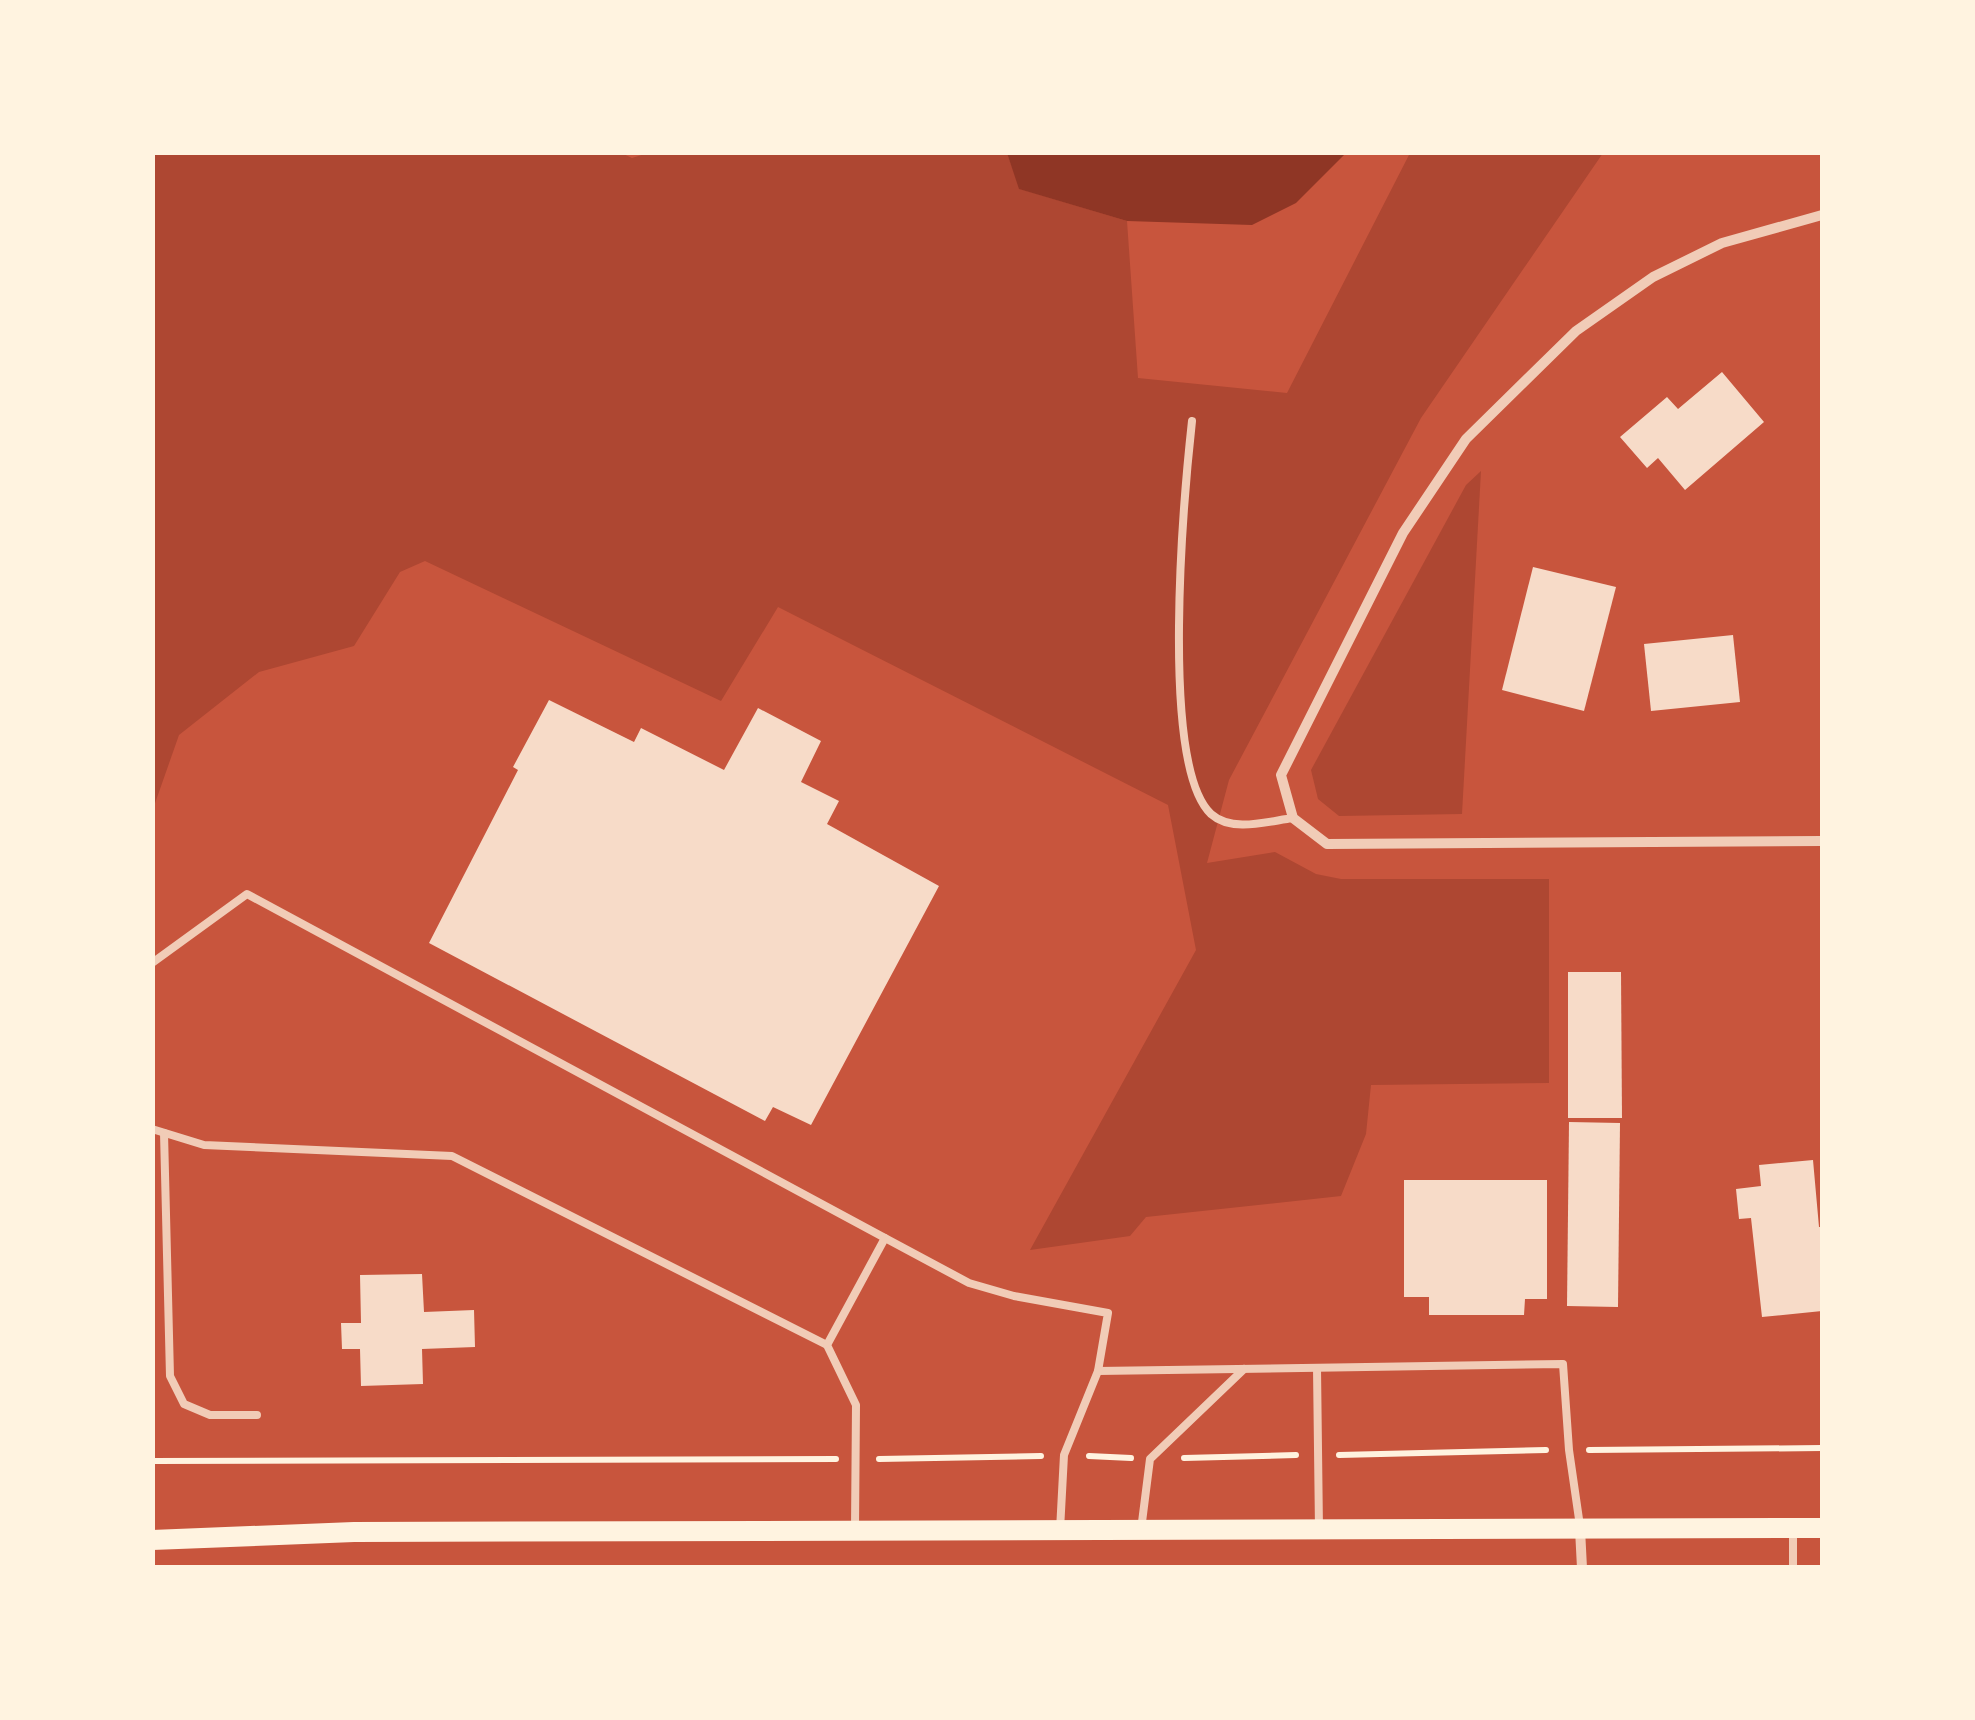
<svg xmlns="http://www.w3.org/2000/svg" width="1975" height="1720" font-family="'Nunito Sans',sans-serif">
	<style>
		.green { fill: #ae4732 }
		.water { fill: #8f3625 }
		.building { fill: #f7dbc8 }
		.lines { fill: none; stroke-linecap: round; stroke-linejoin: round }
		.path { stroke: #fff3e0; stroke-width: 6 }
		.service { stroke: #f1ccb7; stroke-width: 8 }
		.minor { stroke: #f1ccb7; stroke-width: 10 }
		.secondary { stroke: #fff3e0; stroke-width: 20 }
	</style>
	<rect width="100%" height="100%" fill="#c8553d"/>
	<g class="green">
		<path d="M619,152L632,158L651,152L1007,153L1020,189L1127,221L1138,378L1287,393L1410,153H1603L1421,418L1229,780L1207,863L1275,852L1316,874L1341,879H1549V1083L1371,1085L1366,1134L1341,1196L1146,1217L1130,1236L1030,1250L1196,950L1168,805L778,607L721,701L425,561L400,572L354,646L259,672L179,735L153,809V153Z"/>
		<path d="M1481,471L1462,814L1339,816L1318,799L1311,770L1466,485Z"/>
	</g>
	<path class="water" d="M1007,153V152L1346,153L1296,203L1252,225L1127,221L1019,189Z"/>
	<g class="building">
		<path d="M1722,372L1764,422L1685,490L1658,458L1647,468L1620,437L1667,397L1678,409Z"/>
		<path d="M1533,567L1616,587L1584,711L1502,690Z"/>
		<path d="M1733,635L1740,702L1651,711L1644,644Z"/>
		<path d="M549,700L634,742L641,728L724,770L758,708L821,741L801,782L839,801L827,824L939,886L811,1125L773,1107L765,1121L429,943L518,770L513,767Z"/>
		<path d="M1568,972H1621L1622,1118H1568Z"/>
		<path d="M1569,1122L1620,1123L1618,1307L1567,1306Z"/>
		<path d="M1813,1160L1819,1227H1822V1311L1762,1317L1751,1218L1739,1219L1736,1189L1761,1186L1759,1165Z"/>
		<path d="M1404,1180H1547V1299H1525L1524,1315H1429V1297H1404Z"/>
		<path d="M422,1274L424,1312L474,1310L475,1347L422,1349L423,1384L361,1386L360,1349H342L341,1323H361L360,1275Z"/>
	</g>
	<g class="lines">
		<g class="path">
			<path d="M1589,1450L1822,1448"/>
			<path d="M1339,1455L1546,1450"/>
			<path d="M1089,1456L1131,1458"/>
			<path d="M1184,1458L1296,1455"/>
			<path d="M879,1459L1041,1456"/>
			<path d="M152,1461L836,1459"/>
		</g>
		<g class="service">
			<path d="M1192,421C1184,494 1159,765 1211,814C1232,833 1269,821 1293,818"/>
			<path d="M152,963L247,894L885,1238"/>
			<path d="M152,1129L204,1145L452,1156L827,1345"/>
			<path d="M164,1133L170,1376L184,1404L210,1415H257"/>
			<path d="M1317,1368L1319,1529"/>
			<path d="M855,1529L856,1405L827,1345L885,1238L969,1283L1014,1296L1108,1313L1098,1371L1563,1364L1569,1450L1580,1526"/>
			<path d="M1060,1530L1064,1455L1098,1371"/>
			<path d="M1141,1530L1150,1459L1244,1369"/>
			<path d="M1793,1568V1532"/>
		</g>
		<g class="minor">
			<path d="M1822,215L1722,243L1653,277L1576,331L1466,439L1403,533L1281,775L1293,818L1327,844L1822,841"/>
			<path d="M1580,1529L1582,1568"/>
		</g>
		<path class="secondary" d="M152,1540L354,1532L1822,1528"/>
	</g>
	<rect width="1975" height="1720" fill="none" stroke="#fff3e0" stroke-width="310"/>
</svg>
